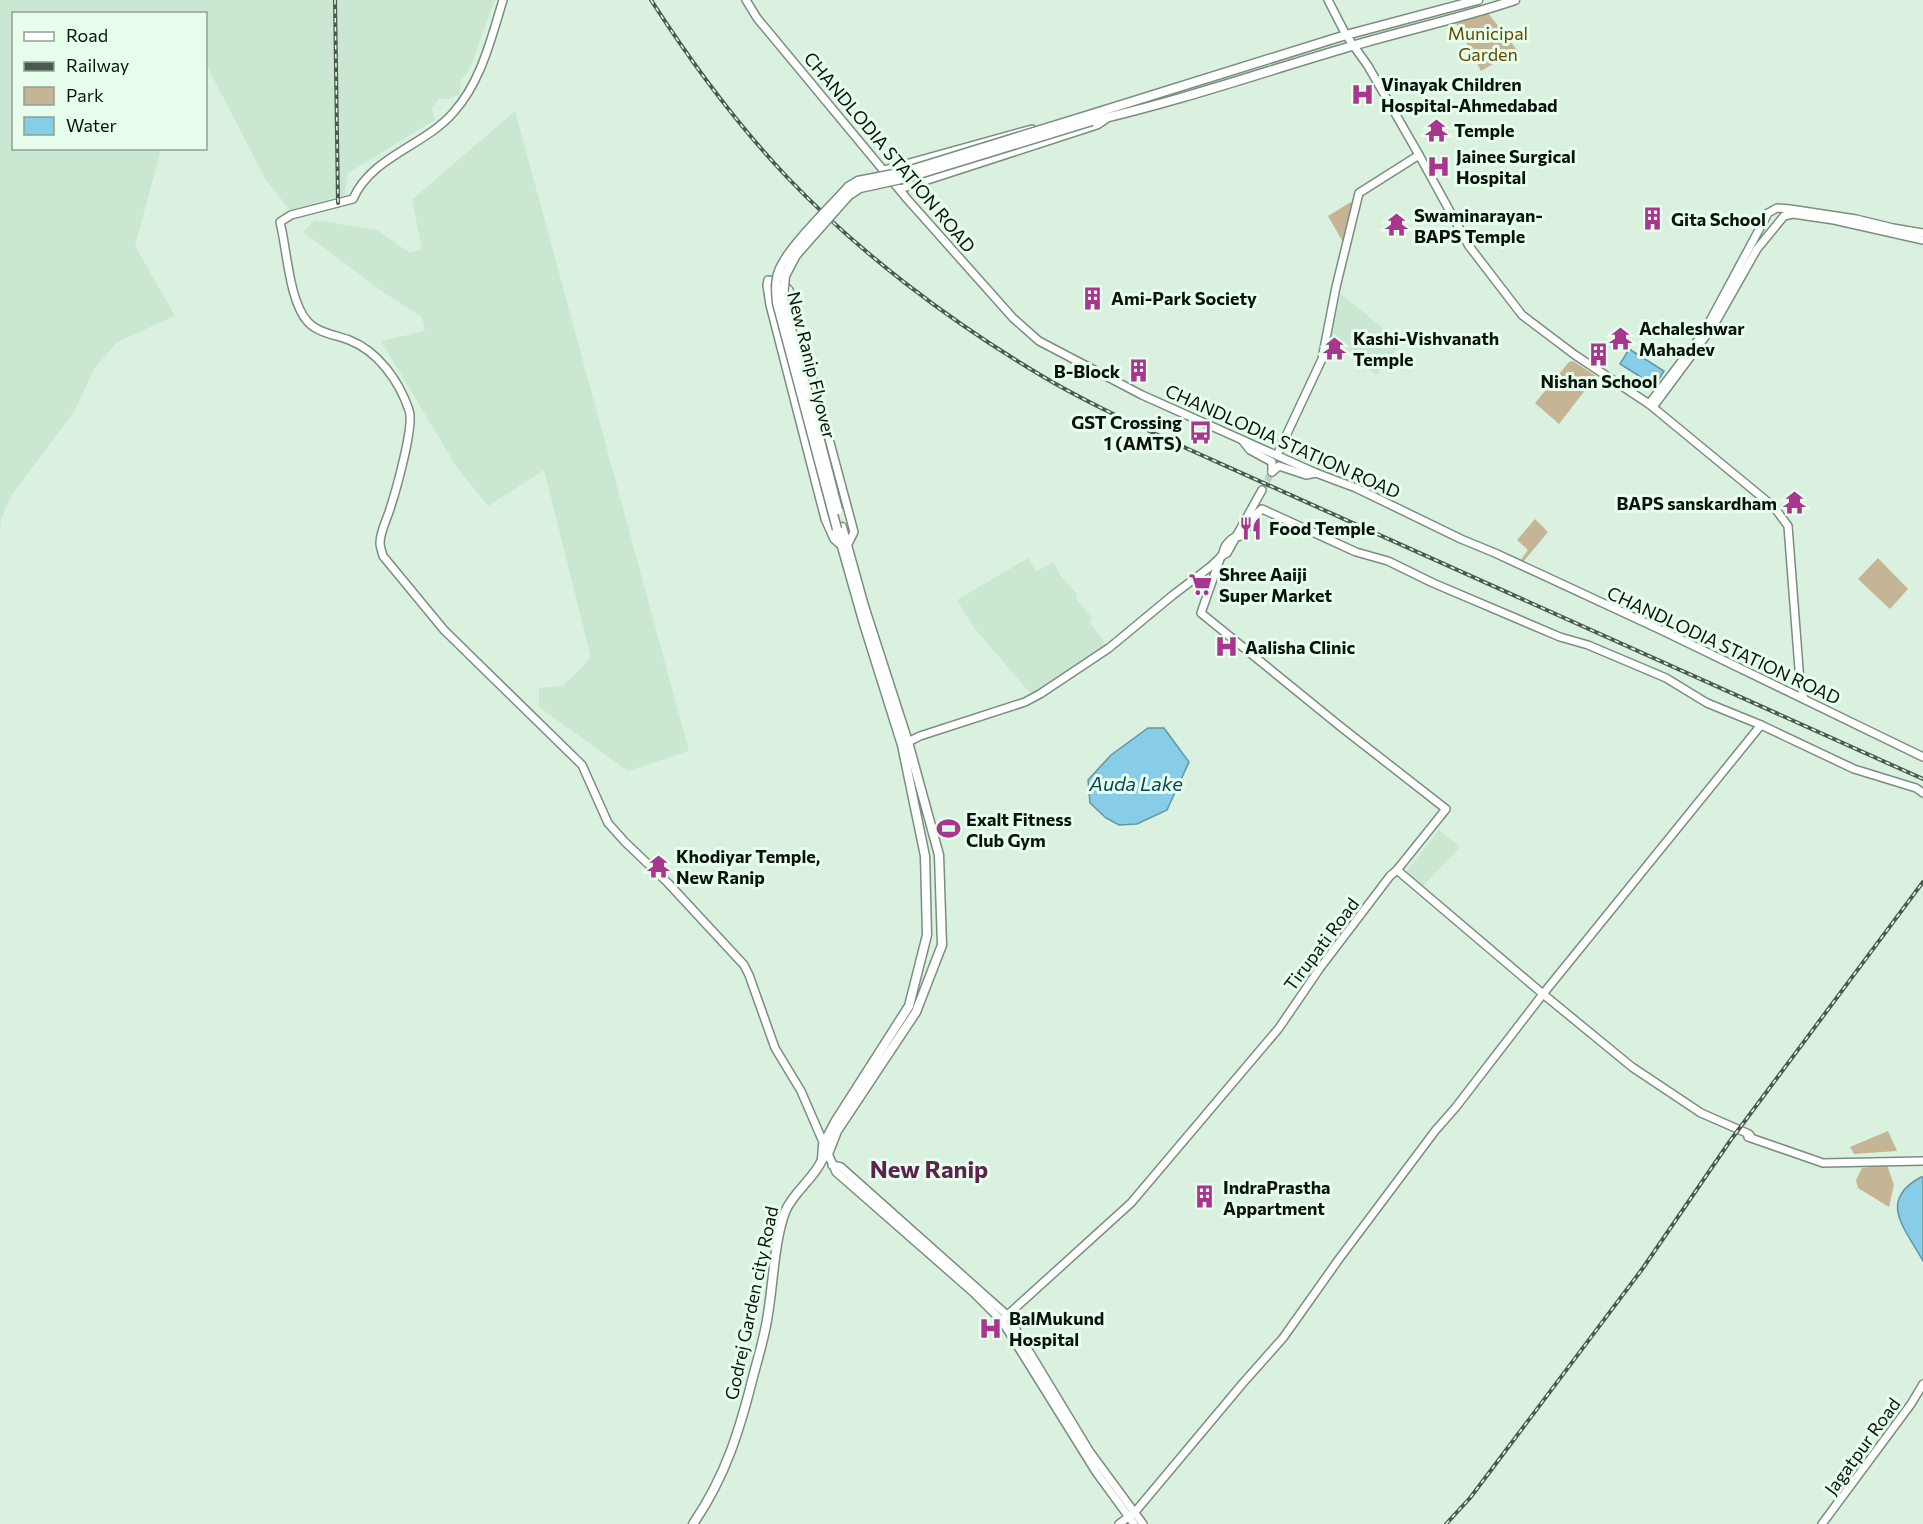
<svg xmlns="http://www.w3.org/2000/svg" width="1923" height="1524" font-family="Commissioner,sans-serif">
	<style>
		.built { fill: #c9e7d1 }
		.green { fill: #c5b595 }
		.water { fill: #88cde7; stroke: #6295a6; stroke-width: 1.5 }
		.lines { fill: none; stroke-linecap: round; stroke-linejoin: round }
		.minor-tunnel { stroke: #bbd0c0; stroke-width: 7; stroke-dasharray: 7 3.5; stroke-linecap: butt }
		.minor-casing { stroke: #7a8e7f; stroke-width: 10 }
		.major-casing { stroke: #7a8e7f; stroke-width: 11 }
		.minor { stroke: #fff; stroke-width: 7 }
		.major { stroke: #fff; stroke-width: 8 }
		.rail-casing { stroke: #4c5950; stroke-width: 4 }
		.rail { stroke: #e7feed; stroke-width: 1.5; stroke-dasharray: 4.5; stroke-linecap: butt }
		.major-bridge-casing { stroke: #7a8e7f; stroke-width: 11; stroke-linecap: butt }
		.major-bridge { stroke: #fff; stroke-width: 8 }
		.labels { text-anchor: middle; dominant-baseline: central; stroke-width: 6; stroke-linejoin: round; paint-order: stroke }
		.park-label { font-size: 18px; fill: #654902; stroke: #e7feed }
		.poi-label { font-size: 18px; font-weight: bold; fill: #0b130e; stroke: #e7feed; text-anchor: start }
		.street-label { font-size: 18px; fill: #0b130e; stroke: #e7feed }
		.water-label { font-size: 20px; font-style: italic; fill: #074658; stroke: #e7feed }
		.district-label { font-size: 24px; font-weight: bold; fill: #5c234d; stroke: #e7feed }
	</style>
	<rect width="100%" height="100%" fill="#daf1e0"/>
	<g class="built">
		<path d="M0,0H495L468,73L461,79L460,94L450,99H439L432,108L435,120L348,173L345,195L289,210L279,196L266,180L206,64V14H14V148L161,149L135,246L175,316L117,342L94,369L75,410L11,496L1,519L0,530Z"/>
		<path d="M515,111L689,751L628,771L539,707V688L563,686L591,658L544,470L488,506L456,466L381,341L425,331L422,317L386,294L303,232L315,220L377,230L410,253L422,249L412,200Z"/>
		<path d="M1341,294L1401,343L1376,375L1330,335Z"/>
		<path d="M1028,558L1036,571L1054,563L1060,575L1078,595L1075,598L1093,619L1089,622L1107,646L1031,694L974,628L957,600Z"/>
		<path d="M1439,830L1460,847L1421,888L1404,874Z"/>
	</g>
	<g class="green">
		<path d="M1488,13L1517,50L1481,71L1456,23Z"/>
		<path d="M1351,202L1354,205L1344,244L1328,216Z"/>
		<path d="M1573,361L1596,376L1559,424L1535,403L1569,362Z"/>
		<path d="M1535,519L1548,532L1523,562L1520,561L1528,550L1517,540Z"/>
		<path d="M1878,558L1908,589L1890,609L1858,579Z"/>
		<path d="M1888,1131L1897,1151L1854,1154L1850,1147Z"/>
		<path d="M1887,1165L1894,1185L1889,1207L1858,1188L1856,1180L1862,1168Z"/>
	</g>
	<g class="water">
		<path d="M1629,349L1664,371L1655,386L1620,364Z"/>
		<path d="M1148,728H1164L1189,762L1167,810L1137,824L1119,825L1106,818L1090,803L1088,780L1111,755Z"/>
		<path d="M1921,1177H1923V1261C1905,1228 1877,1201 1921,1177Z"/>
	</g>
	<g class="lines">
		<path class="minor-tunnel" d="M1262,490L1272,472"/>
		<defs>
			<g id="minor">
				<path d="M503,0C491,39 481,82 453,113C424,146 371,157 353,199L291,215L280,222C287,249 289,302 308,322C318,333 336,335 349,340C378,351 399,381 409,410C415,425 395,494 389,512C386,521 380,533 380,543C380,547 382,552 383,556L444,630L582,765L608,823L625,842L668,883L744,965L749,975L775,1048L801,1091L836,1172L974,1293L1002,1321L1096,1472L1134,1524"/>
				<path d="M746,0L757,18L908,200L1013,318L1039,341L1142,395L1316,473L1356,488L1461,539L1495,553L1661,630L1923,757"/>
				<path d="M1328,0L1346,35L1368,66L1419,155L1469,246L1522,315L1575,355L1649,404L1774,507L1788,526L1800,682L1804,699"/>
				<path d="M884,170L1032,129"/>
				<path d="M900,189L1097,125L1106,119"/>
				<path d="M1649,404L1704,332L1768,213L1777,208L1790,209L1856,219L1893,228L1923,233"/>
				<path d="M1653,407L1714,325L1757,249L1784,216L1793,214L1834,220L1923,240"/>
				<path d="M1242,440L1250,450L1272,462V472"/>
				<path d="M1277,455L1322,359L1336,287L1359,193L1419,155"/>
				<path d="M1272,472L1279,466L1306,475L1316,473"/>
				<path d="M1236,537L1241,536L1255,515L1262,509L1356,552L1388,561L1433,583L1560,637L1588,645L1666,678L1707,703L1761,725"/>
				<path d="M842,546L834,539L825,519L770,305L767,285L768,280L781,282L789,290L854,532L848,544"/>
				<path d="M1223,555C1223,547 1229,540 1235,537"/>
				<path d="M904,744L920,736L1025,702L1040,694L1109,648L1173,595L1210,567L1223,555L1227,553L1262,490"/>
				<path d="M1397,870L1543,994L1632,1067L1701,1113L1749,1134L1751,1137"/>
				<path d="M1748,1137L1823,1163L1923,1161"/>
				<path d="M832,1165L841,1167L1007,1315L1090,1452L1143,1524"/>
				<path d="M1002,1320L1131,1203L1279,1028L1320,968L1390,876L1397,870L1446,809L1341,727L1201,613L1221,556"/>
				<path d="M1119,1524L1135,1512L1243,1383L1283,1338L1339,1259L1435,1131L1456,1107L1543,994L1761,725L1854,769L1916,788L1923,793"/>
				<path d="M1822,1524L1911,1404L1923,1384"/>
			</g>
			<g id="major">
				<path d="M1089,115L1346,35L1478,0"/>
				<path d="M1092,121C1180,101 1266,71 1352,46C1406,30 1462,18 1515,0"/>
				<path d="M837,529L864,624L902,745L925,856L927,935L909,1006L835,1122L823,1145L822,1160L828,1154L837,1131L916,1012L942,945L939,855L908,742L864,606L842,527"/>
				<path d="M693,1524C726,1476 740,1429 754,1373C759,1355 764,1338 767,1320C773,1288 774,1241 785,1212C793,1192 813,1180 822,1160"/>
			</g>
		</defs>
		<use href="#minor" class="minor-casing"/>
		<use href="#major" class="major-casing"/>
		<use href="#minor" class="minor"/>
		<use href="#major" class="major"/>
		<defs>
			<g id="rail">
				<path d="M335,0L338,203"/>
				<path d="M651,0C691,62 735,122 786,176C859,253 951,322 1042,376C1089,404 1139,426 1188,449L1923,779"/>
				<path d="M1446,1524L1470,1498L1643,1268L1730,1141L1923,882"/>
			</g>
		</defs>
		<use href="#rail" class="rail-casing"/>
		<use href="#rail" class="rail"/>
		<defs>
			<g id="major-bridge">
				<path d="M838,510L783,298L785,276L796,255L848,196L860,188L906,178L1092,121"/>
				<path d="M837,529L777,303C776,292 775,281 779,271C788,247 830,208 848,187L858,181L904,172L1089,115"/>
			</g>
		</defs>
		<use href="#major-bridge" class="major-bridge-casing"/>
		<use href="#major-bridge" class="major-bridge"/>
	</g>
	<defs>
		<symbol id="hospital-bare" viewBox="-9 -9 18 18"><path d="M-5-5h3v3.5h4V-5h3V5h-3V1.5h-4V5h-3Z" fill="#aa358e" stroke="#e7feed" stroke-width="2.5" paint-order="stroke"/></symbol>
		<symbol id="temple-bare" viewBox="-9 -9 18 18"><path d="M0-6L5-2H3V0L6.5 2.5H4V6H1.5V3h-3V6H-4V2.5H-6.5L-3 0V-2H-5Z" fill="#aa358e" stroke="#e7feed" stroke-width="2.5" paint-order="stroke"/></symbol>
		<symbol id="building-bare" viewBox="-9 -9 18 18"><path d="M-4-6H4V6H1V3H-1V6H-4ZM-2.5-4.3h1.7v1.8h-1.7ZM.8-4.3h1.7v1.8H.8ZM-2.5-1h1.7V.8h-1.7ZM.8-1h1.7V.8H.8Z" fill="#aa358e" stroke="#e7feed" stroke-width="2.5" paint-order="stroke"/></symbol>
		<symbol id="bus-bare" viewBox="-9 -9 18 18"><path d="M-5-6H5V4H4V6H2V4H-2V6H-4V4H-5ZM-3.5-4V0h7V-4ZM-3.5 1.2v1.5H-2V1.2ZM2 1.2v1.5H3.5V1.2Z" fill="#aa358e" stroke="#e7feed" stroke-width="2.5" paint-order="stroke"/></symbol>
		<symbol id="restaurant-bare" viewBox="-9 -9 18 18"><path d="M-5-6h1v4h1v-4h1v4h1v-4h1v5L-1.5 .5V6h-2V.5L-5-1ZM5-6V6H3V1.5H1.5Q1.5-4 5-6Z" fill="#aa358e" stroke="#e7feed" stroke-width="2.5" paint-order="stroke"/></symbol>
		<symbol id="supermarket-bare" viewBox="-9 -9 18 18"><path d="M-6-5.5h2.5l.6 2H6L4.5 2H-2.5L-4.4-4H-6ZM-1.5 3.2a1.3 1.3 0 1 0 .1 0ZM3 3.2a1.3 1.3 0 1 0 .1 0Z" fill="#aa358e" stroke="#e7feed" stroke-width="2.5" paint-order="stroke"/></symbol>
		<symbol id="stadium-bare" viewBox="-9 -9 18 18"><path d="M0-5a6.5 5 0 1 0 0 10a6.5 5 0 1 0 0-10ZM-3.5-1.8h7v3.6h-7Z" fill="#aa358e" stroke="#e7feed" stroke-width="2.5" paint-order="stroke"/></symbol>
	</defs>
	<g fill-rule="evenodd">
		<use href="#hospital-bare" x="1346" y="78" width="33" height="33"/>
		<use href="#temple-bare" x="1420" y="114" width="33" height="33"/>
		<use href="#hospital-bare" x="1422" y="150" width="33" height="33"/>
		<use href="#building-bare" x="1636" y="202" width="33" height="33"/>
		<use href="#temple-bare" x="1380" y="208" width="33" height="33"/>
		<use href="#building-bare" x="1076" y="282" width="33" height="33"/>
		<use href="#temple-bare" x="1604" y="322" width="33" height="33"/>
		<use href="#temple-bare" x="1318" y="332" width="33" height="33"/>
		<use href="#building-bare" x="1582" y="338" width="33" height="33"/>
		<use href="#building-bare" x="1122" y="354" width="33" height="33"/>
		<use href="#bus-bare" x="1184" y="416" width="33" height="33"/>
		<use href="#temple-bare" x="1778" y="486" width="33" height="33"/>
		<use href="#restaurant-bare" x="1234" y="512" width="33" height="33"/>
		<use href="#supermarket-bare" x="1184" y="568" width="33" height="33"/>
		<use href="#hospital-bare" x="1210" y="630" width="33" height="33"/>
		<use href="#stadium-bare" x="932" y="812" width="33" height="33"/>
		<use href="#temple-bare" x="642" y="850" width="33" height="33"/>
		<use href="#building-bare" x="1188" y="1180" width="33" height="33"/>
		<use href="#hospital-bare" x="974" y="1312" width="33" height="33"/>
	</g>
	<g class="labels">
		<g class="park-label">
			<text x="1488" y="33">Municipal<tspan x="1488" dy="21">Garden</tspan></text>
		</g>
		<g class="poi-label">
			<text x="1381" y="84">Vinayak Children<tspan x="1381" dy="21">Hospital-Ahmedabad</tspan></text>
			<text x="1454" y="130">Temple</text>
			<text x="1456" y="156">Jainee Surgical<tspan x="1456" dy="21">Hospital</tspan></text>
			<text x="1414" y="215">Swaminarayan-<tspan x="1414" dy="21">BAPS Temple</tspan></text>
			<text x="1671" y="219">Gita School</text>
			<text x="1111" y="298">Ami-Park Society</text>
			<text x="1639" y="328">Achaleshwar<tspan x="1639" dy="21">Mahadev</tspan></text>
			<text x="1353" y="338">Kashi-Vishvanath<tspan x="1353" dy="21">Temple</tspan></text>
			<text x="1120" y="371" text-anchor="end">B-Block</text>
			<text x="1599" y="381" text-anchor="middle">Nishan School</text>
			<text x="1182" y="422" text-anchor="end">GST Crossing<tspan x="1182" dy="21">1 (AMTS)</tspan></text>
			<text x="1777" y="503" text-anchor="end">BAPS sanskardham</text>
			<text x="1269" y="528">Food Temple</text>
			<text x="1219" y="574">Shree Aaiji<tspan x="1219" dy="21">Super Market</tspan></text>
			<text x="1245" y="647">Aalisha Clinic</text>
			<text x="966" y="819">Exalt Fitness<tspan x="966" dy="21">Club Gym</tspan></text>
			<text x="676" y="856">Khodiyar Temple,<tspan x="676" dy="21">New Ranip</tspan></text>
			<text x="1223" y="1187">IndraPrastha<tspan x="1223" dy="21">Appartment</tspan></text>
			<text x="1009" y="1318">BalMukund<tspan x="1009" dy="21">Hospital</tspan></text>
		</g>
		<g class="street-label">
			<text transform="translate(890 152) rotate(50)">CHANDLODIA STATION ROAD</text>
			<text transform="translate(812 365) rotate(76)">New Ranip Flyover</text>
			<text transform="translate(1283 441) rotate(24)">CHANDLODIA STATION ROAD</text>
			<text transform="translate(1724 645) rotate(25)">CHANDLODIA STATION ROAD</text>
			<text transform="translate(1321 944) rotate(-53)">Tirupati Road</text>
			<text transform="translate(751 1303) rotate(-78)">Godrej Garden city Road</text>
			<text transform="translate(1862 1446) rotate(-54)">Jagatpur Road</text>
		</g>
		<g class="water-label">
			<text x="1136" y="783">Auda Lake</text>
		</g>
		<g class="district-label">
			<text x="929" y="1168">New Ranip</text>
		</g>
	</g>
	<rect x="12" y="12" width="195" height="138" fill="#e7feed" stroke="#8fa094" stroke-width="1.5"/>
	<rect x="24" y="32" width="30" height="9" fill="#ffffff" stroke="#8fa094" stroke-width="1.5"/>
	<text x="66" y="42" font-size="18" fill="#0b130e">Road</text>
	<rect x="24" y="62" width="30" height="9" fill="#4c5950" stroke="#8fa094" stroke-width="1.5"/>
	<text x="66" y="72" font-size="18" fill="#0b130e">Railway</text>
	<rect x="24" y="87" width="30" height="18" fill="#c5b595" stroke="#8fa094" stroke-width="1.5"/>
	<text x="66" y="102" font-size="18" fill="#0b130e">Park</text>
	<rect x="24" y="117" width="30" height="18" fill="#88cde7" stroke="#8fa094" stroke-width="1.5"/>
	<text x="66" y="132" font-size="18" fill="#0b130e">Water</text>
</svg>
